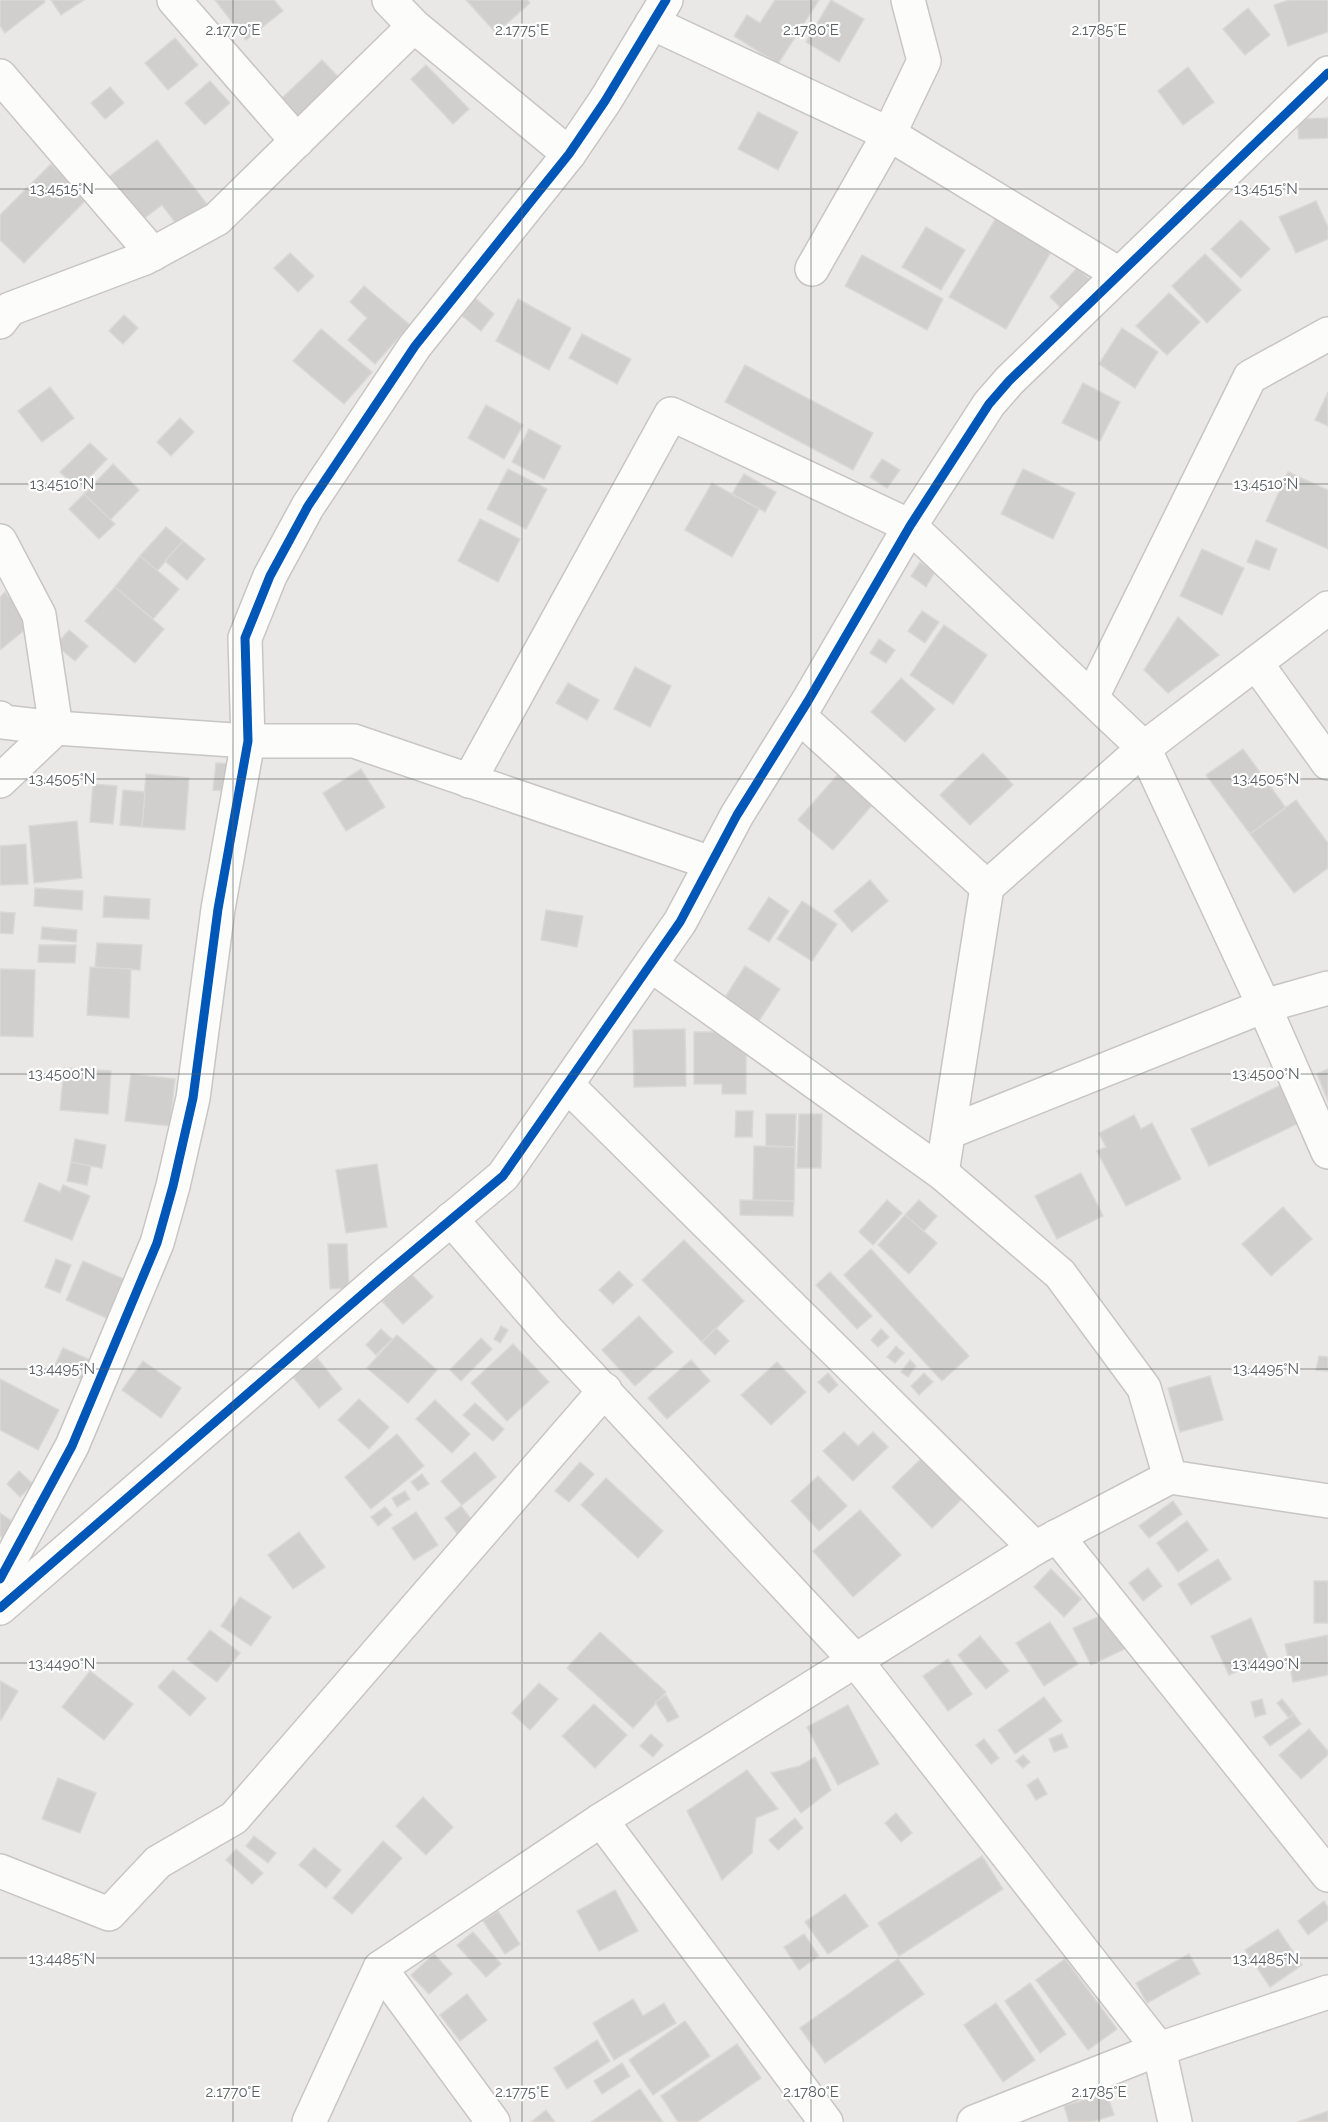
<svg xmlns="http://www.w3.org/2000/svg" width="1328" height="2122" font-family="Raleway,sans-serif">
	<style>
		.building { fill: #d1cfce; stroke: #dad8d5; stroke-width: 1.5 }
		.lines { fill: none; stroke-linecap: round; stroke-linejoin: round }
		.minor-casing { stroke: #c7c6c5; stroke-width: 36 }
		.minor { stroke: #fcfcfb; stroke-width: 33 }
		.cycleway-casing { stroke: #fff; stroke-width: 13 }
		.cycleway { stroke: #0057b8; stroke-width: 9 }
		.ticks { fill: none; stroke: #5c6062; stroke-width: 1.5; stroke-opacity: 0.45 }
		.ticks-label { font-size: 15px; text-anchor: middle; fill: #5c6062; stroke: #fff; stroke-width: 4.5; stroke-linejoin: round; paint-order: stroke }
	</style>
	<rect width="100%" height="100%" fill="#eae8e6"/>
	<g class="building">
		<path d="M0,0H44L45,2L5,33L0,26Z"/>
		<path d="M51,0H84L61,15Z"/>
		<path d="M215,0H274L283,11L246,40Z"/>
		<path d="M466,0H527L530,3L496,33Z"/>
		<path d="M775,0H819L778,64L734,36L747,15L760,23Z"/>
		<path d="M831,0L864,19L839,62L806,42Z"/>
		<path d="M1289,0H1328V32L1288,46L1274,5Z"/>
		<path d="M1248,8L1270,35L1245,55L1223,29Z"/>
		<path d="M175,38L198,65L168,90L145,63Z"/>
		<path d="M322,60L343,82L301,122L280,100Z"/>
		<path d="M426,65L469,109L453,124L411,79Z"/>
		<path d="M1188,67L1214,102L1183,125L1158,91Z"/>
		<path d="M210,81L230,103L205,125L185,103Z"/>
		<path d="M110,87L124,103L105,119L91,103Z"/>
		<path d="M758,112L798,132L778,170L738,149Z"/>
		<path d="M1328,118V138L1299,139L1297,119Z"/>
		<path d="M157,140L207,204L178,226L162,205L138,223L105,180Z"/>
		<path d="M51,164L87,199L24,263L0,240V215Z"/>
		<path d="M1316,201L1328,227V239L1296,253L1279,217Z"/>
		<path d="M996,218L1052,250L1006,329L949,297Z"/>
		<path d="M1241,220L1270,249L1241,278L1211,249Z"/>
		<path d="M926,227L965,250L941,290L902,267Z"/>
		<path d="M290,253L314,276L298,292L274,268Z"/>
		<path d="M1205,254L1241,290L1207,323L1172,286Z"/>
		<path d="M862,255L943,299L927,330L845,286Z"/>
		<path d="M1077,268L1096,285L1068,315L1050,297Z"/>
		<path d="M364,286L410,325L375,364L348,340L367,318L350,302Z"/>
		<path d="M1169,293L1200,322L1167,355L1136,326Z"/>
		<path d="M475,298L494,314L481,331L461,315Z"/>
		<path d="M518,299L571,328L549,370L496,341Z"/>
		<path d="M124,315L138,328L123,344L109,331Z"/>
		<path d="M1122,328L1158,352L1135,388L1099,364Z"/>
		<path d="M321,329L372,372L344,404L293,361Z"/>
		<path d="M582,334L631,359L617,384L569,358Z"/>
		<path d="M745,365L873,433L853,470L725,402Z"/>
		<path d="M1083,383L1120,402L1100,441L1062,423Z"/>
		<path d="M50,387L74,418L42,442L18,411Z"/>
		<path d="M1328,392V426L1315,420Z"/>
		<path d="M486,405L523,425L504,459L468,438Z"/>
		<path d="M180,418L194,432L171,456L157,442Z"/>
		<path d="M529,429L561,446L544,479L512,462Z"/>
		<path d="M90,443L107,459L78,489L60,472Z"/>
		<path d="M882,459L900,470L887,488L870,477Z"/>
		<path d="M113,464L139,490L110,520L84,494Z"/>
		<path d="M508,469L547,489L526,529L487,509Z"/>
		<path d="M1023,469L1075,493L1053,539L1001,514Z"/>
		<path d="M1288,472L1328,490V549L1266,521Z"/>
		<path d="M744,474L776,492L765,512L732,494Z"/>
		<path d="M712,483L759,509L732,557L685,530Z"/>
		<path d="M84,494L115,524L99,539L69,509Z"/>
		<path d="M480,519L520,539L498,582L458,561Z"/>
		<path d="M166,527L183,541L157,571L140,556Z"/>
		<path d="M1256,540L1277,549L1269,570L1247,562Z"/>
		<path d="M183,541L205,559L187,580L165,561Z"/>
		<path d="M1202,549L1244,568L1222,615L1180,596Z"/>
		<path d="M140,556L179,589L153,619L115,587Z"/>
		<path d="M920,562L935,572L926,587L911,576Z"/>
		<path d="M115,587L164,629L135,663L85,621Z"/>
		<path d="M5,592L32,624L0,650V597Z"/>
		<path d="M922,611L939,622L925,643L908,631Z"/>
		<path d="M1178,617L1219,655L1168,693L1144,670Z"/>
		<path d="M944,625L987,655L953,704L910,675Z"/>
		<path d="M69,630L88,646L75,661L56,645Z"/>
		<path d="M879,639L895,650L886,663L870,653Z"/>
		<path d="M635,667L671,686L650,727L614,709Z"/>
		<path d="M901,678L935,709L905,742L871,712Z"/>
		<path d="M568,683L599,700L587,720L556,703Z"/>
		<path d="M1243,749L1286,808L1250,834L1206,775Z"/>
		<path d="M983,753L1013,785L970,825L940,795Z"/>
		<path d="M216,763L236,764L235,792L213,790Z"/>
		<path d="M361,769L385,807L346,831L323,793Z"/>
		<path d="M840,772L874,803L833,850L798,820Z"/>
		<path d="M146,774L189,778L185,830L142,827Z"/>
		<path d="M93,784L117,786L113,824L90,822Z"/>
		<path d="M123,790L145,792L142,827L120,825Z"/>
		<path d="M1296,800L1328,843V868L1294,893L1250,834Z"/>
		<path d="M77,821L82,878L34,883L29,826Z"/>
		<path d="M26,844L28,884L0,885V846Z"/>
		<path d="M870,880L888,901L852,932L834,911Z"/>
		<path d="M35,888L83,891L82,910L34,906Z"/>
		<path d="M104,896L150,899L149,919L103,917Z"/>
		<path d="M769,897L789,911L769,942L748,929Z"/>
		<path d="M802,901L837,924L812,961L777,939Z"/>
		<path d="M546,910L583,916L577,947L541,940Z"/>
		<path d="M0,912L15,913L13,934L0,933Z"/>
		<path d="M42,927L77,930L76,942L41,939Z"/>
		<path d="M97,943L142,945L140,970L95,968Z"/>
		<path d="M39,945H76L75,963L38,962Z"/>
		<path d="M745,966L780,989L757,1024L722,1002Z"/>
		<path d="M90,967L131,969L129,1018L87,1015Z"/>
		<path d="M0,969L35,970L33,1037L0,1036Z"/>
		<path d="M685,1029L686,1086L634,1087L633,1030Z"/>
		<path d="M694,1032H729L746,1048V1094H722V1084H694Z"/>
		<path d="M64,1068L111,1071L108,1114L60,1110Z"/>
		<path d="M1328,1069V1101L1317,1074Z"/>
		<path d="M131,1074L175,1079L170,1126L125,1121Z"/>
		<path d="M1281,1085L1299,1123L1209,1166L1191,1129Z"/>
		<path d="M736,1111H753L752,1137H735Z"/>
		<path d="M766,1114H796L795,1147L766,1146Z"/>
		<path d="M799,1114H822L821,1168H797Z"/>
		<path d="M1134,1115L1141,1129L1152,1123L1181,1179L1126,1206L1097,1151L1106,1147L1099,1133Z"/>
		<path d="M75,1139L106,1145L102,1168L71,1162Z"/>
		<path d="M754,1146L795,1147L794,1201L753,1200Z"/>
		<path d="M71,1162L91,1166L87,1185L67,1181Z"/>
		<path d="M377,1164L387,1227L346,1233L336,1170Z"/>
		<path d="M1081,1173L1103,1216L1057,1239L1035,1196Z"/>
		<path d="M39,1183L60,1192L63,1185L90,1196L72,1240L24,1221Z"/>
		<path d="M740,1200L794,1201L793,1216L740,1215Z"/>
		<path d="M887,1200L902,1213L873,1245L859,1232Z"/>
		<path d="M919,1200L937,1216L924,1231L905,1215Z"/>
		<path d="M1283,1207L1312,1239L1271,1276L1242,1244Z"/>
		<path d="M905,1215L937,1243L909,1274L878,1245Z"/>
		<path d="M684,1240L744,1301L702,1342L642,1280Z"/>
		<path d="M328,1244H347L349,1288L330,1289Z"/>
		<path d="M871,1249L969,1356L942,1381L844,1275Z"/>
		<path d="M56,1259L71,1265L60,1293L45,1287Z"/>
		<path d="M83,1261L128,1281L111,1320L66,1300Z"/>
		<path d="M619,1271L633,1285L613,1304L599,1290Z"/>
		<path d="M830,1272L872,1316L857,1329L816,1285Z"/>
		<path d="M412,1275L433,1297L403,1324L382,1301Z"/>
		<path d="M639,1316L673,1352L635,1386L602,1350Z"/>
		<path d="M501,1326L508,1330L500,1343L494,1339Z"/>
		<path d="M716,1328L729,1341L715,1355L702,1342Z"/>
		<path d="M381,1329L392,1339L376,1355L366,1345Z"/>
		<path d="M881,1329L889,1337L878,1347L871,1340Z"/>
		<path d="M397,1335L437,1370L408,1403L367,1368Z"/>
		<path d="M481,1338L492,1349L461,1381L450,1370Z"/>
		<path d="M513,1344L549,1382L507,1421L471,1383Z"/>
		<path d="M896,1346L904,1353L895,1363L887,1357Z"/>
		<path d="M63,1348L97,1363L88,1382L54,1367Z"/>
		<path d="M1319,1356L1328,1357V1371L1316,1370Z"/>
		<path d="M317,1358L342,1389L319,1408L293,1377Z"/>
		<path d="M691,1360L710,1381L667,1419L648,1398Z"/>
		<path d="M910,1360L916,1366L908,1377L901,1372Z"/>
		<path d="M143,1361L181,1388L161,1418L122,1390Z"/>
		<path d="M777,1362L806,1392L771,1425L741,1395Z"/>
		<path d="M828,1373L838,1385L829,1393L818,1382Z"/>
		<path d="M924,1373L933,1382L919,1395L911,1386Z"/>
		<path d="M1210,1376L1223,1420L1180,1432L1168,1388Z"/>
		<path d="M0,1379L59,1410L38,1450L0,1430Z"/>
		<path d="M359,1399L389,1427L369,1449L338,1420Z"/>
		<path d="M435,1400L470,1434L452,1453L416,1419Z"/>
		<path d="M475,1403L504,1429L493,1441L463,1415Z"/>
		<path d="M844,1432L858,1446L873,1432L888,1447L853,1481L823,1451Z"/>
		<path d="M397,1434L424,1466L371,1509L345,1477Z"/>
		<path d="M475,1452L496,1477L462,1505L441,1481Z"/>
		<path d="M924,1456L964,1497L932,1528L892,1487Z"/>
		<path d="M580,1462L594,1474L569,1502L555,1491Z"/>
		<path d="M19,1471L33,1484L20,1497L7,1484Z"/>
		<path d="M422,1474L429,1484L418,1491L411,1482Z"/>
		<path d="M818,1476L847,1506L819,1531L791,1501Z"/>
		<path d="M606,1478L663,1531L638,1558L581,1505Z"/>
		<path d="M405,1491L410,1499L397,1507L392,1498Z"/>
		<path d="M1173,1501L1182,1514L1149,1538L1139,1526Z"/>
		<path d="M461,1506L475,1524L459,1536L445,1518Z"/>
		<path d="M385,1507L392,1515L378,1526L371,1517Z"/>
		<path d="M860,1510L901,1555L853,1597L813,1551Z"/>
		<path d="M416,1512L438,1545L414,1560L392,1528Z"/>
		<path d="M0,1513L15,1523L4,1538L0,1536Z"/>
		<path d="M1187,1521L1208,1550L1178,1572L1157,1543Z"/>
		<path d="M299,1532L325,1567L293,1589L268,1555Z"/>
		<path d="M1218,1559L1231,1579L1191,1605L1178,1584Z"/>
		<path d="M1148,1568L1162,1586L1143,1601L1129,1583Z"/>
		<path d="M1051,1569L1081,1599L1064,1617L1034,1587Z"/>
		<rect x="1314" y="1581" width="14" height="42"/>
		<path d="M240,1597L271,1617L251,1646L221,1626Z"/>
		<path d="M1113,1610L1131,1646L1091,1665L1073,1628Z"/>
		<path d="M1251,1618L1268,1658L1229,1675L1211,1636Z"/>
		<path d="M1050,1622L1078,1664L1044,1686L1016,1643Z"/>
		<path d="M210,1630L240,1653L217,1682L187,1659Z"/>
		<path d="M600,1632L666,1692L633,1728L567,1668Z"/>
		<path d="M1328,1635V1675L1293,1682L1285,1644Z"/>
		<path d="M980,1636L1009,1671L986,1689L958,1655Z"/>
		<path d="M948,1659L972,1694L948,1711L923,1676Z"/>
		<path d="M173,1670L206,1698L190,1716L158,1687Z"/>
		<path d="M90,1671L133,1704L104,1740L62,1707Z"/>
		<path d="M0,1681L18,1691L1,1720H0Z"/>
		<path d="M539,1683L558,1699L530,1730L512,1713Z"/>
		<path d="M666,1695L679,1717L668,1722L655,1702Z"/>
		<path d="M1044,1697L1062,1721L1015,1754L998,1730Z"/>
		<path d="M1262,1699L1266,1714L1255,1717L1251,1702Z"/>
		<path d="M1282,1699L1294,1714L1289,1718L1277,1703Z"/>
		<path d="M594,1704L627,1735L595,1768L562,1736Z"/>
		<path d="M848,1705L879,1764L838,1785L807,1727Z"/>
		<path d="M1294,1714L1301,1724L1270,1746L1263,1737Z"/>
		<path d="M1309,1729L1328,1751V1755L1301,1779L1279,1755Z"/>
		<path d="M651,1734L663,1745L653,1757L640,1746Z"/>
		<path d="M1062,1734L1068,1747L1054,1752L1049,1739Z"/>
		<path d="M984,1739L999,1758L991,1764L976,1745Z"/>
		<path d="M1023,1755L1030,1762L1023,1768L1016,1761Z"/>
		<path d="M815,1757L831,1790L801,1813L771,1773L800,1766Z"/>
		<path d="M747,1770L778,1809L756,1818L752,1853L722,1880L687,1811Z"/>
		<path d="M58,1778L96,1793L80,1833L42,1819Z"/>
		<path d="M1038,1778L1047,1794L1036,1800L1027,1785Z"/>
		<path d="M423,1797L453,1827L426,1855L396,1826Z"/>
		<path d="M896,1813L912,1833L901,1842L885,1823Z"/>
		<path d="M795,1818L803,1828L778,1850L769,1840Z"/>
		<path d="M254,1836L276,1853L268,1863L246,1846Z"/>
		<path d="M383,1841L402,1858L352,1914L333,1898Z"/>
		<path d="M314,1848L341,1870L326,1888L299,1865Z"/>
		<path d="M236,1849L263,1873L252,1884L226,1860Z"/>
		<path d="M982,1856L1003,1889L899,1956L878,1923Z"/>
		<path d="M615,1890L638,1931L599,1951L577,1911Z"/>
		<path d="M845,1894L868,1926L828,1954L805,1922Z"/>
		<path d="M1324,1901L1328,1907V1920L1308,1935L1298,1921Z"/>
		<path d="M498,1911L520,1944L505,1954L483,1921Z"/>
		<path d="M1278,1929L1302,1965L1270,1987L1245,1950Z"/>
		<path d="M473,1932L501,1964L486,1977L457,1945Z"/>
		<path d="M804,1934L819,1956L799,1970L784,1947Z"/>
		<path d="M434,1954L452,1974L429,1994L411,1975Z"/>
		<path d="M1189,1954L1200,1974L1147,2003L1136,1983Z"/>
		<path d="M898,1959L924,1994L825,2063L800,2028Z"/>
		<path d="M1065,1959L1117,2029L1088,2050L1036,1980Z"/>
		<path d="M1030,1983L1066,2034L1040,2053L1005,2001Z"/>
		<path d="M467,1994L487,2020L460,2041L440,2015Z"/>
		<path d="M633,1999L643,2016L664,2003L676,2023L614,2060L593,2023Z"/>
		<path d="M996,2003L1035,2060L1003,2082L964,2025Z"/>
		<path d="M685,2021L710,2056L653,2095L629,2060Z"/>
		<path d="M597,2040L610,2061L567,2089L554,2068Z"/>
		<path d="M737,2044L761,2078L697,2122H678L661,2096Z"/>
		<path d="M622,2063L630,2076L602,2094L594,2081Z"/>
		<path d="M640,2089L663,2122H591Z"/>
		<path d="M1107,2093L1114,2115L1092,2122H1069L1064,2106Z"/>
		<path d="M546,2110L555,2122H531Z"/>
		<path d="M1328,2111V2122H1298Z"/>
	</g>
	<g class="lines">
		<defs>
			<g id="minor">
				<path d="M174,0L297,141"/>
				<path d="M389,0L414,26L569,154"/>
				<path d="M652,23L889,134L1119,274"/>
				<path d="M0,76L153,254"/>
				<path d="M812,269L889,134L924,61L908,0"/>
				<path d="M0,322L10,309L145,258L217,219L414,26"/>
				<path d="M0,541L39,615L56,728L0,781"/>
				<path d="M1256,663L1328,763"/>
				<path d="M1092,697L1250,377L1328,334"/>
				<path d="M799,716L987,887"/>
				<path d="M0,718L3,722L56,728L248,741H354L711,863"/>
				<path d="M469,781L671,414L910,526L1144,748L1264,1006L1328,1152"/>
				<path d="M651,965L942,1173L1060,1274L1144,1388L1170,1477"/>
				<path d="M567,1085L1035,1548"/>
				<path d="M949,1132L1264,1006L1328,988"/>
				<path d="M942,1173L987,887L1144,748L1328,608"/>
				<path d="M451,1219L547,1330L856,1661L1159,2049L1175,2122"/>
				<path d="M1057,1536L1328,1875"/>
				<path d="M0,1579L72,1446L157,1243L173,1186L193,1098L218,909L248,741L245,638L270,576L308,506L415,346L569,154L605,101L666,0"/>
				<path d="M0,1608L386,1274L503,1176L680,922L737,815L808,701L910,526L989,404L1009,381L1328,73"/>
				<path d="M601,1820L826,2122"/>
				<path d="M0,1871L109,1914L158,1862L234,1818L605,1390"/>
				<path d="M380,1968L493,2122"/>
				<path d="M309,2122L380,1968L601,1820L1035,1548L1170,1477L1328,1501"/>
				<path d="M974,2122L1159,2049L1328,1992"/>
			</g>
		</defs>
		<use href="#minor" class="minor-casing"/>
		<use href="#minor" class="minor"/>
		<defs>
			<g id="cycleway">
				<path d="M0,1579L72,1446L157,1243L173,1186L193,1098L218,909L248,741L245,638L270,576L308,506L415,346L569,154L605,101L666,0"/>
				<path d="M0,1608L386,1274L503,1176L680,922L737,815L808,701L910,526L989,404L1009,381L1328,73"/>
			</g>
		</defs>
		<use href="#cycleway" class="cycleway-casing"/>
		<use href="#cycleway" class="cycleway"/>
	</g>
	<path class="ticks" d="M233,0V2122M522,0V2122M811,0V2122M1099,0V2122M0,189H1328M0,484H1328M0,779H1328M0,1074H1328M0,1369H1328M0,1663H1328M0,1958H1328"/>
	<g class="ticks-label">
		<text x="233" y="35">2.1770°E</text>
		<text x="522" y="35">2.1775°E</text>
		<text x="811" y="35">2.1780°E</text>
		<text x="1099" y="35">2.1785°E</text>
		<text x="62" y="194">13.4515°N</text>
		<text x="1266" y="194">13.4515°N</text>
		<text x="62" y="489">13.4510°N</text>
		<text x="1266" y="489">13.4510°N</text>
		<text x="62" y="784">13.4505°N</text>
		<text x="1266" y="784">13.4505°N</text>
		<text x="62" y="1079">13.4500°N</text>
		<text x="1266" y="1079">13.4500°N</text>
		<text x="62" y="1374">13.4495°N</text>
		<text x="1266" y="1374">13.4495°N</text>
		<text x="62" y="1669">13.4490°N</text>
		<text x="1266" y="1669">13.4490°N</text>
		<text x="62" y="1964">13.4485°N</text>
		<text x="1266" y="1964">13.4485°N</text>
		<text x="233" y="2097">2.1770°E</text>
		<text x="522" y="2097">2.1775°E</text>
		<text x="811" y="2097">2.1780°E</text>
		<text x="1099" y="2097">2.1785°E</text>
	</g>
</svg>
